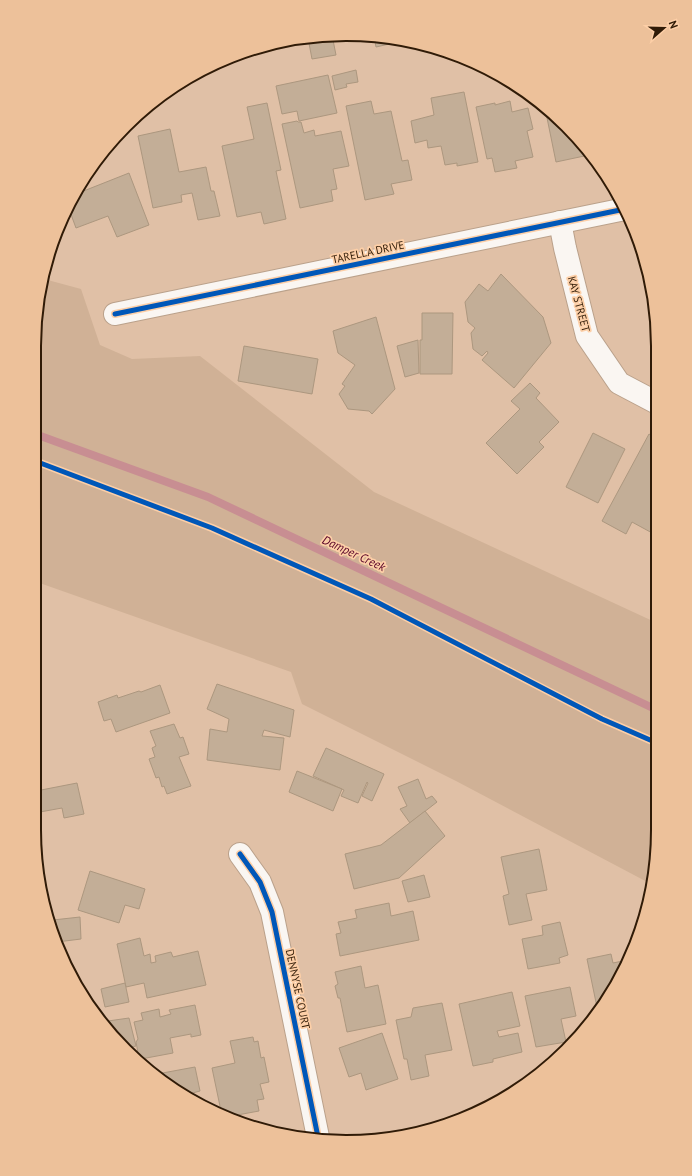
<svg xmlns="http://www.w3.org/2000/svg" width="692" height="1176" font-family="'PT Sans',sans-serif">
	<style>
		.green { fill: #d0b196 }
		.lines { fill: none; stroke-linecap: round; stroke-linejoin: round }
		.stream { stroke: #c88e92; stroke-width: 8 }
		.building { fill: #c3ae97; stroke: #ac977f }
		.minor-casing { stroke: #baa18b; stroke-width: 24 }
		.minor { stroke: #faf6f2; stroke-width: 22 }
		.cycleway-casing { stroke: #fdcfa7; stroke-width: 8 }
		.cycleway { stroke: #0057b8; stroke-width: 5 }
		.labels { text-anchor: middle; dominant-baseline: central; stroke-width: 3.5; stroke-linejoin: round; paint-order: stroke }
		.street-label { font-size: 11px; fill: #301b07; stroke: #fdcfa7 }
		.water-label { font-size: 12px; font-style: italic; fill: #560026; stroke: #fdcfa7 }
		.rim { fill: none; stroke: #301b07; stroke-width: 2 }
	</style>
	<rect width="100%" height="100%" fill="#e0c0a6"/>
	<path class="green" d="M44,279L81,289L100,345L132,359L200,356L374,492L657,623V851L651,884L456,781L302,704L291,672L34,581L35,325Z"/>
	<g class="lines">
		<path class="stream" d="M35,434L208,497L657,710"/>
	</g>
	<g class="building">
		<path d="M332,35L336,55L312,59L308,38Z"/>
		<path d="M374,37L397,39L398,42L376,47Z"/>
		<path d="M356,70L358,82L346,84L347,87L335,90L332,76Z"/>
		<path d="M328,75L337,113L299,121L297,111L282,114L276,86Z"/>
		<path d="M506,80L514,84L507,85Z"/>
		<path d="M464,92L478,162L457,166V163L445,165L441,146L428,148L427,140L415,143L411,121L434,115L431,98Z"/>
		<path d="M371,101L374,114L391,111L402,161L408,160L412,180L391,184L394,194L365,200L346,106Z"/>
		<path d="M510,101L512,112L528,108L533,129L527,131L533,157L515,161L517,168L495,172L492,158L487,159L476,107L495,103V105Z"/>
		<path d="M267,103L281,170L276,171L286,219L264,224L261,212L237,217L222,146L254,139L247,107Z"/>
		<path d="M545,108L567,126L589,155L556,162Z"/>
		<path d="M297,121L298,122H301L304,133L314,130L315,136L341,131L349,166L333,169L337,189L331,190L333,201L300,208L282,124Z"/>
		<path d="M170,129L179,172L206,167L211,191H214L220,216L198,220L192,193L181,195L182,202L153,208L138,136Z"/>
		<path d="M129,173L149,225L117,237L108,216L76,228L69,209L76,194Z"/>
		<path d="M501,274L543,317L551,343L514,388L482,360L488,353L487,351L482,356L473,349L471,333L475,328L468,322L465,302L479,284L488,291Z"/>
		<path d="M422,313H453L452,374H420V340H422Z"/>
		<path d="M376,317L395,389L372,414L369,411L348,409L339,394L345,386L342,384L355,365L338,353L333,331Z"/>
		<path d="M418,340L419,373L405,377L397,346Z"/>
		<path d="M244,346L318,359L312,394L238,381Z"/>
		<path d="M530,383L540,393L536,398L559,422L539,442L544,447L517,474L486,443L520,409L511,401Z"/>
		<path d="M593,433L625,449L598,503L566,487Z"/>
		<path d="M649,434L657,439V458L656,461L657,462V528L654,534L632,522L626,534L602,521Z"/>
		<path d="M217,684L294,710L290,737L264,730L262,736L284,738L280,770L207,760L210,729L227,732L229,719L207,709Z"/>
		<path d="M160,685L170,713L116,732L111,719L104,721L98,702L117,695L118,698L139,691L141,692Z"/>
		<path d="M174,724L180,738L183,737L189,754L179,757L191,786L167,794L164,786L162,787L159,777L156,778L149,759L155,757L152,748L156,746L150,731Z"/>
		<path d="M326,748L384,774L372,801L362,796L368,783L367,782L358,803L341,796L344,790L313,776Z"/>
		<path d="M297,771L342,789L333,811L289,792Z"/>
		<path d="M418,779L426,799L432,796L437,802L410,823L400,809L407,806L398,787Z"/>
		<path d="M77,783L84,814L64,818L62,808L40,812L36,791Z"/>
		<path d="M425,811L445,836L399,878L354,889L345,854L381,845Z"/>
		<path d="M539,849L547,890L526,894L532,920L509,925L503,896L509,894L501,857Z"/>
		<path d="M90,871L145,889L139,909L125,905L119,923L78,910Z"/>
		<path d="M424,875L430,897L408,902L402,881Z"/>
		<path d="M389,903L391,916L413,911L419,940L340,956L336,934L341,933L338,922L357,918L355,910Z"/>
		<path d="M80,917L81,939L57,942L53,920Z"/>
		<path d="M560,922L568,955L559,958L560,963L528,969L522,939L543,935L542,926Z"/>
		<path d="M140,938L144,956L150,954L151,963L156,962L155,956L171,952L173,957L198,951L206,985L147,998L144,983L126,987L117,944Z"/>
		<path d="M611,954L613,963L627,960L606,1003L598,1012L587,959Z"/>
		<path d="M361,966L365,988L378,985L386,1024L347,1032L340,998H338L335,986L338,984L335,972Z"/>
		<path d="M125,983L129,1002L105,1007L101,989Z"/>
		<path d="M570,987L576,1016L561,1019L566,1042L536,1047L525,996Z"/>
		<path d="M512,992L520,1026L497,1031L499,1037L518,1033L522,1052L493,1059V1062L473,1066L459,1004Z"/>
		<path d="M90,996L93,1010L86,997Z"/>
		<path d="M442,1003L452,1050L425,1055L429,1076L411,1080L407,1059H404L396,1020L411,1017L413,1008Z"/>
		<path d="M195,1005L201,1035L191,1037V1034L170,1038L173,1053L141,1059L139,1058L136,1042L138,1039L134,1022L143,1020L141,1013L159,1009L160,1017L171,1014L169,1010Z"/>
		<path d="M129,1018L136,1046L128,1048L101,1022Z"/>
		<path d="M382,1033L398,1079L366,1090L361,1073L349,1077L339,1048Z"/>
		<path d="M253,1037L254,1042L258,1041L261,1058L264,1057L269,1082L260,1084L264,1099L257,1100L259,1111L232,1116L221,1111L212,1068L235,1063L230,1041Z"/>
		<path d="M195,1067L200,1091L185,1095L172,1089L157,1074Z"/>
	</g>
	<g class="lines">
		<defs>
			<g id="minor">
				<path d="M560,222L565,248L587,336L619,383L657,403"/>
				<path d="M115,314L625,209"/>
				<path d="M240,854L260,882L272,912L318,1137"/>
			</g>
		</defs>
		<use href="#minor" class="minor-casing"/>
		<use href="#minor" class="minor"/>
		<defs>
			<g id="cycleway">
				<path d="M115,314L625,209"/>
				<path d="M35,461L212,528L371,599L602,719L657,743"/>
				<path d="M240,854L260,882L272,912L318,1137"/>
			</g>
		</defs>
		<use href="#cycleway" class="cycleway-casing"/>
		<use href="#cycleway" class="cycleway"/>
	</g>
	<g class="labels">
		<g class="street-label">
			<text transform="translate(368 252) rotate(-12)">TARELLA DRIVE</text>
			<text transform="translate(579 304) rotate(75)">KAY STREET</text>
			<text transform="translate(298 989) rotate(78)">DENNYSE COURT</text>
		</g>
		<g class="water-label">
			<text transform="translate(354 553) rotate(25)">Damper Creek</text>
		</g>
	</g>
	<path d="M0 0H692V1176H0ZM346 41H346A305 305 0 0 1 651 346V830A305 305 0 0 1 346 1135H346A305 305 0 0 1 41 830V346A305 305 0 0 1 346 41Z" fill="#edc19a" fill-rule="evenodd"/>
	<path class="rim" d="M346 41H346A305 305 0 0 1 651 346V830A305 305 0 0 1 346 1135H346A305 305 0 0 1 41 830V346A305 305 0 0 1 346 41Z"/>
	<g transform="translate(664 28) rotate(70)" stroke="#fdcfa7" stroke-width="3" paint-order="stroke">
	<path d="M0-3L7 15L0 10L-7 15Z" fill="#301b07"/>
	<text y="-6" font-size="11" font-weight="bold" text-anchor="middle" fill="#301b07">N</text>
	</g>
</svg>
